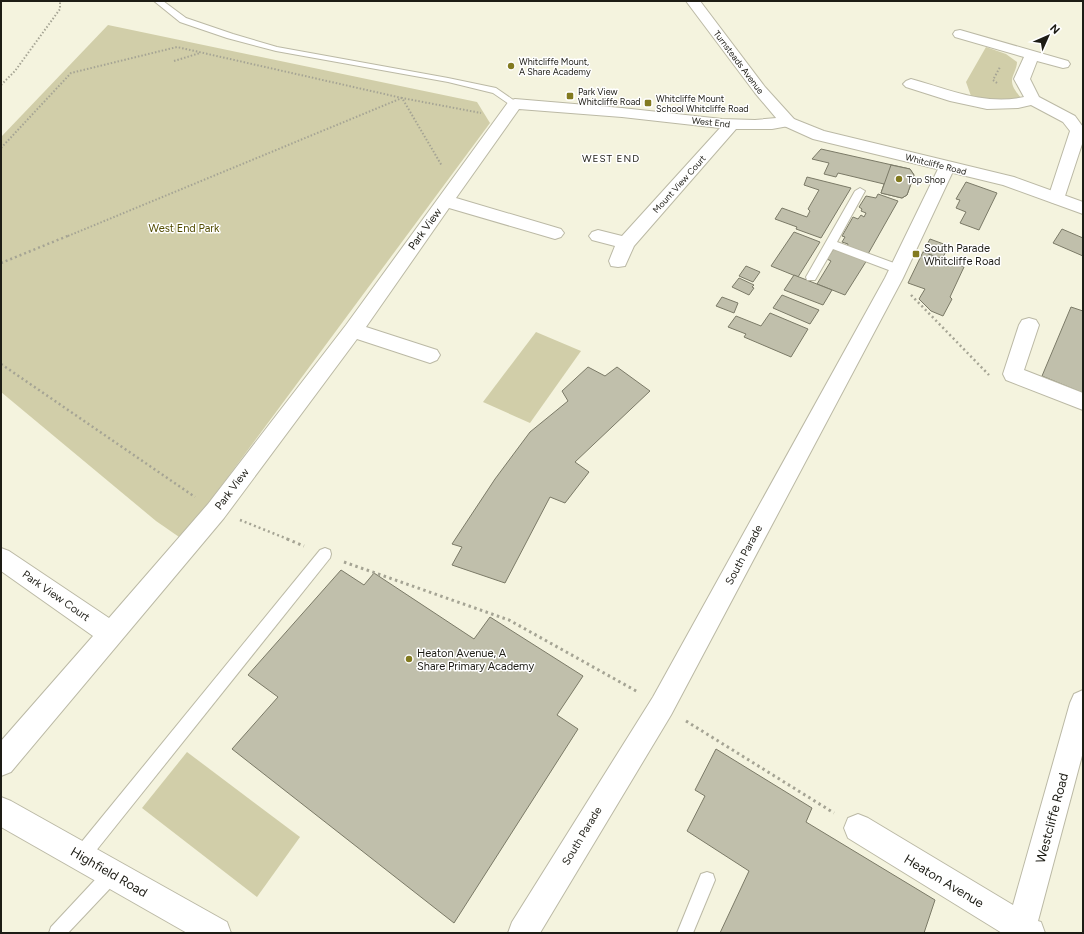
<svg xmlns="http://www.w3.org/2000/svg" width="1084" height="934" font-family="Figtree,sans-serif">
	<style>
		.green { fill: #d1cea9 }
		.building { fill: #c0bfab; stroke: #7b7a67 }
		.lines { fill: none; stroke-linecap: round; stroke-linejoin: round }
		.service-casing { stroke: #bbb9a5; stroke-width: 2 }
		.minor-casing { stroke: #bbb9a5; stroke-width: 2 }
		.secondary-casing { stroke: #bbb9a5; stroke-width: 2 }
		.path-far2 { stroke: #a5a494; stroke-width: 2; stroke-dasharray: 1.5 2; stroke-linecap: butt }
		.path-far1 { stroke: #a5a494; stroke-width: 2.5; stroke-dasharray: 2 3; stroke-linecap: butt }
		.path { stroke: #a5a494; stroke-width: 3; stroke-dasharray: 2.5 3.5; stroke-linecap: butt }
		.service { fill: #fff; fill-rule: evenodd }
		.minor { fill: #fff; fill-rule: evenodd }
		.secondary { fill: #fff; fill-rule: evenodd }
		.poi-dot { fill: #827a1f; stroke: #fff; stroke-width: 1.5 }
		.labels { text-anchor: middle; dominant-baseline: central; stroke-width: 3; stroke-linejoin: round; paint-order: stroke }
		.far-poi-label { font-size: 9px; fill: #1d1c15; stroke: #fff; text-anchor: start }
		.far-street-label { font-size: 9px; fill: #1d1c15; stroke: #fff }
		.far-neighbourhood-label { font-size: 10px; letter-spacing: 1px; fill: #1d1c15; stroke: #fff }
		.park-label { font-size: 11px; fill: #534d03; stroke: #fff }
		.street-label { font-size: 11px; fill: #1d1c15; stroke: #fff }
		.poi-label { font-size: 11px; fill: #1d1c15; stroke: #fff; text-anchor: start }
		.near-street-label { font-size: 13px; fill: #1d1c15; stroke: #fff }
	</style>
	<rect width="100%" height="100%" fill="#f4f3de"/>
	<g class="green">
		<path d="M108,25L477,102L490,123L182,539L156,521L1,392V137Z"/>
		<path d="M986,47L1006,54L1017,62C1017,69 1012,75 1012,81C1012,88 1018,94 1022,99L994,101L971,96L966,82Z"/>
		<path d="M536,332L581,351L530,423L483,402Z"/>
		<path d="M187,752L300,837L257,897L142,808Z"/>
	</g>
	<g class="building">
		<path d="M821,149L910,169L914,175L907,195L902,198L881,193L884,184L838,173L836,177L824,174L829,163L812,159Z"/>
		<path d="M891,165L910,169L914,175L907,195L902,198L881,193Z"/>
		<path d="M807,177L851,188L821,238L796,229L797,227L775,219L782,208L807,217L810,211L808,209L819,190L804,185Z"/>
		<path d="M966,182L997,193L979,230L960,223L966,212L956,208L960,200L956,199Z"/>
		<path d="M878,194L898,201L868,254L847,247L848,244L842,242L845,237L842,236L853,217L858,219L861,215L864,217L866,213L861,211L862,209L859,207L866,196L876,198Z"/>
		<path d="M1062,229L1083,238V256L1053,243Z"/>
		<path d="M794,232L820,242L798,277L771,266Z"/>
		<path d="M930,239L949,246L942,259L923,252Z"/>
		<path d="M835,247L867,260L845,295L817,284L831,261L827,259Z"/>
		<path d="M923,252L964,267L950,297L952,299L943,316L931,311L919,299L925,289L908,283Z"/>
		<path d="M746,266L760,272L753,282L739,276Z"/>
		<path d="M794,275L832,290L823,305L784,290Z"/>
		<path d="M739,278L754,285L752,287L754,288L749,295L732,287Z"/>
		<path d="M782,295L819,310L810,324L773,308Z"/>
		<path d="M722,297L738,303L734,313L716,306Z"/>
		<path d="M1071,307L1083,311V393L1042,376Z"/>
		<path d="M770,313L808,329L791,357L744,337L746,334L728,327L736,316L761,326Z"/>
		<path d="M588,367L605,376L617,367L650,391L575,462L589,472L565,503L550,497L505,583L452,565L462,547L452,544L495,479L530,432L568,401L562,391Z"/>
		<path d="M341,570L364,585L374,573L474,639L490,617L583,676L557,715L578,729L454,923L232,749L278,697L248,675Z"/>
		<path d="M716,749L812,808L806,822L935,900L924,933H720L749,871L687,831L705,796L695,790Z"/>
	</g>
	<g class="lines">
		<defs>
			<g id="service">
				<path d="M154,1H163L186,18L233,34L277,47L448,78L496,88L519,104L515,107L512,106L493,93L448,82L276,51L227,38L180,22Z"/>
				<path d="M860,188L865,191L837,242L902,266L903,269L902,272H894L833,249L815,280H807L806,277L855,191Z"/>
				<path d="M325,548L330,550L331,554L330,558L87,862L81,864L75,862L73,856L75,850L320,550Z"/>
				<path d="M112,866L118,868L120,874L118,880L68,933H49L51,927L106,868Z"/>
				<path d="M707,872L713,874L715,880L693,933H677L701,874Z"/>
			</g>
			<g id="minor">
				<path d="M960,30L1068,61L1070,64L1068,67L1063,68L1037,61L1030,79L1039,97L1075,116L1083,127V141L1063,202L1057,204L1051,202L1048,198L1070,131L1063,122L1031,105L1018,108L987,109L950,101L906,87L903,84L906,81L911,79C948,89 985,106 1024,97L1014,79L1024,57L955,37L953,34L955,31Z"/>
				<path d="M515,99L622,108L722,119L755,120L788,117L794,119L796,122L794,125L772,129H736L634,246L625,266L618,267L611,266L609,261L615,246L592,240L589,236L592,232L598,230L622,236L720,128L622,117L519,109L456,198L561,229L564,233L561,237L555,239L449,208L366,327L437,350L440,355L437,360L430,363L357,339L224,518L11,772L1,776V741L93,636L1,571V548L9,551L109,618L208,504L346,325L509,101Z"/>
				<path d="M947,162L953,163L955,167L903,278L671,715L540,933H508L512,922L653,697L885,278L939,167L941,163Z"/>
				<path d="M1029,318L1036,320L1039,325L1024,370L1083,393V410L1006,380L1003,374L1019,325L1022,320Z"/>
				<path d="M1083,690V752L1038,921L1041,922L1045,933H1002L848,838L844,828L848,818L858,814L868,818L1013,905L1070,703L1074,694Z"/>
				<path d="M1,797L11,801L227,922L231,933H187L1,827Z"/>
			</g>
			<path id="secondary" d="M686,1H700L765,87L794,119L824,131L1014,177L1083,202V214L1003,185L813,139L782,125L755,93Z"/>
		</defs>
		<use href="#service" class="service-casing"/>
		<use href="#minor" class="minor-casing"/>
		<use href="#secondary" class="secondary-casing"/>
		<g class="path-far2">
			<path d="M174,61L200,53"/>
			<path d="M997,83L993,80L1000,67"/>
			<path d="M1,85L15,71L60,9V1"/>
			<path d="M1,148L71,73L177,47L402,98L442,166"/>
			<path d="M68,236L402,98L481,113"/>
		</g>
		<g class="path-far1">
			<path d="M1,263L70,235"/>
			<path d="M911,295L989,375"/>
			<path d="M1,364L195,497"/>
			<path d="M240,520L290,540"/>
		</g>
		<g class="path">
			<path d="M287,539L304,546"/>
			<path d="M344,562L509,620L638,692"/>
			<path d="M686,721L834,813"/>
		</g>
		<use href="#service" class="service"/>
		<use href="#minor" class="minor"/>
		<use href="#secondary" class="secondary"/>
	</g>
	<g class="poi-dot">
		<circle cx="511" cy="66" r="4"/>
		<rect x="566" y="92" width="8" height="8" rx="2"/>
		<rect x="644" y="99" width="8" height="8" rx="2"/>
		<circle cx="899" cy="179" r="4"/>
		<rect x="912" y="250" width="8" height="8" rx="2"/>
		<circle cx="409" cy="659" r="4"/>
	</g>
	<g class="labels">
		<g class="far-poi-label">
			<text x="519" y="61">Whitcliffe Mount,<tspan x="519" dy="10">A Share Academy</tspan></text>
			<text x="578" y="91">Park View<tspan x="578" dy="10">Whitcliffe Road</tspan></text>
			<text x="656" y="98">Whitcliffe Mount<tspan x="656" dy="10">School Whitcliffe Road</tspan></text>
			<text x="907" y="179">Top Shop</text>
		</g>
		<g class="far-street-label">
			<text transform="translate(739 62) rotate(53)">Turnsteads Avenue</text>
			<text transform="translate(711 122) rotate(6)">West End</text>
			<text transform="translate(936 164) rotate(14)">Whitcliffe Road</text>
			<text transform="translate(679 184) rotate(-48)">Mount View Court</text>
		</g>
		<g class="far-neighbourhood-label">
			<text x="611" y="158">WEST END</text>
		</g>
		<g class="park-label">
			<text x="184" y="228">West End Park</text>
		</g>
		<g class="street-label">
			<text transform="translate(425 229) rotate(-54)">Park View</text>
			<text transform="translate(232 489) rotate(-53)">Park View</text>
			<text transform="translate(744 555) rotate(-62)">South Parade</text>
			<text transform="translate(56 596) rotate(35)">Park View Court</text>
			<text transform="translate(582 836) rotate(-59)">South Parade</text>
		</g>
		<g class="poi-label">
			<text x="924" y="248">South Parade<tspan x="924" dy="13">Whitcliffe Road</tspan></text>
			<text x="417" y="653">Heaton Avenue, A<tspan x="417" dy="13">Share Primary Academy</tspan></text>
		</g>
		<g class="near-street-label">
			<text transform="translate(1052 818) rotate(-75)">Westcliffe Road</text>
			<text transform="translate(109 872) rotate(30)">Highfield Road</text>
			<text transform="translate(944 881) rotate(31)">Heaton Avenue</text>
		</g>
	</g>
	<rect width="1084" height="934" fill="none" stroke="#1d1c15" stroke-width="4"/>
	<g transform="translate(1048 36) rotate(45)" stroke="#ffffff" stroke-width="3" paint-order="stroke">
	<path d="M0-3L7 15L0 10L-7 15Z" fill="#1d1c15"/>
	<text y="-6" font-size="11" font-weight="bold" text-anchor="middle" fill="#1d1c15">N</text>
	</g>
</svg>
